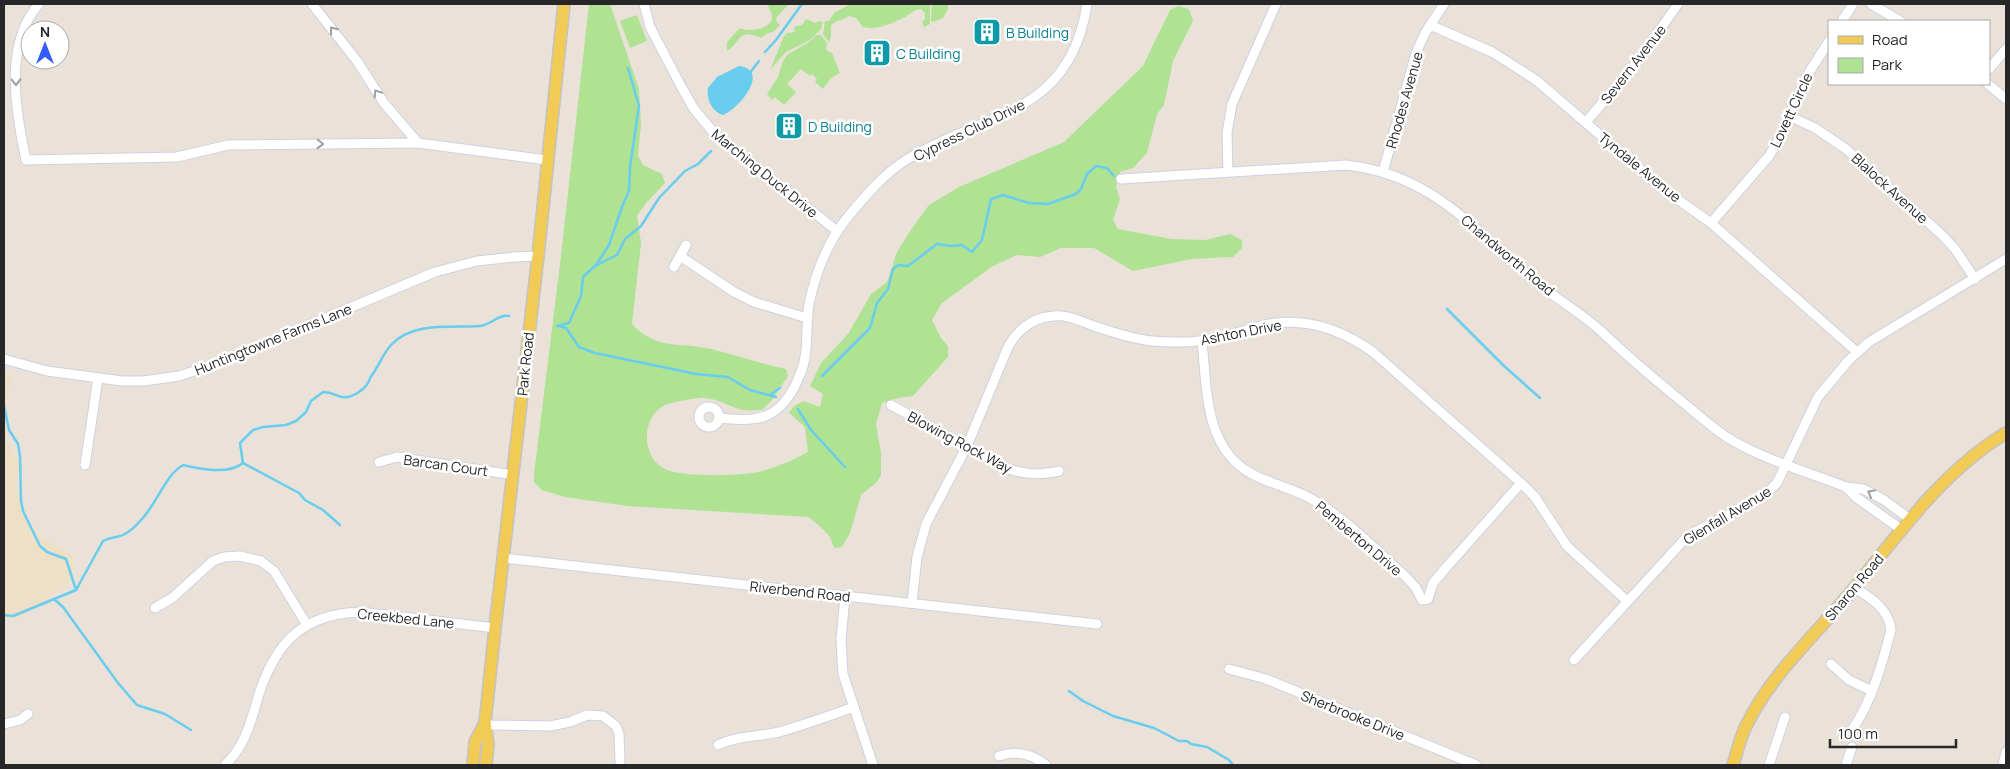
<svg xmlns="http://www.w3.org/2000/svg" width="2010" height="769" font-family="Manrope,sans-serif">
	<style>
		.education { fill: #ede0c6 }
		.green { fill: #afe293 }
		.water { fill: #68cdef }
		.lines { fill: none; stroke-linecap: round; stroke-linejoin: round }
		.stream { stroke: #68cdef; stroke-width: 2.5 }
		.minor-casing { stroke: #cdd1e1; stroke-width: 11 }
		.major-casing { stroke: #c3c3c3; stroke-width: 14 }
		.minor { stroke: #fff; stroke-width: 9 }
		.major { stroke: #f1cb56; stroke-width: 11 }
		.oneway { stroke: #9e9e9e }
		.labels { text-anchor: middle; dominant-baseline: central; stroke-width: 5; stroke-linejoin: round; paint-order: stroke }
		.culture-label { font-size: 14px; fill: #0d838f; stroke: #fff; text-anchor: start }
		.street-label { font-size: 14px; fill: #272727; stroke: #fff }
	</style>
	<rect width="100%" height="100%" fill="#eae2d8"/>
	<path class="education" d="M4,371L11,375L4,424L9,445L24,468L15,481L23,513L35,532L74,557L71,578L65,587L18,618L4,619Z"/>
	<g class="green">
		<path d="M589,4H610L639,89L641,124L638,156L643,165L662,174L665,183L647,202L637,216L641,243L632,324C657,352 684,341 715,350C739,356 762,364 786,369L788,376L773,399L762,410C756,410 748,411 743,410C729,407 714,396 699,398C691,399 672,402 665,405C640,417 641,460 667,470C684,477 740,476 758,472C776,468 793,460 808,452L805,427L789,413L794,406L804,401L820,407L823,394L810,386L821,363L848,334L871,294L887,282L897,252L912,228L929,205L959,187L1064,142L1143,66L1170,10L1178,6L1189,9L1193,21L1173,61L1164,105L1157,114L1147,153L1133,168L1120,172L1116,187L1120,199L1113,220L1118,229L1171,239L1205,240L1230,234L1242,240V248L1233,257L1192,259L1133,271L1094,248H1061L1040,257L1017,255L993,266L942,303L932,320L941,338L948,346V357L913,396L898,398L882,403L876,424L881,453V475L877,482L861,495L850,533L842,547L835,548C832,544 832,541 830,537C827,532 813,520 808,517L627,506L565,497L542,490L534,482V474L561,256Z"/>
		<path d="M768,4H789L776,18L777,23L780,25L773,32L768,33L761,38C738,27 741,42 727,51V42L740,28C748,32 769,30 772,19C773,13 768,9 768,4Z"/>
		<path d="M851,4H930V24L924,27L922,22L925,19V13L921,9C914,9 910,15 903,18C893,23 875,31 863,27L856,18L849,16C842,21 836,20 831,25V36L829,42L823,34L825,21H829L835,12Z"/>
		<path d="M932,4H948V9L943,18L932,22L931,20Z"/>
		<path d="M637,15L647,41L630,48L620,21Z"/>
		<path d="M806,19L815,23L820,21L823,22L821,29L810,40L786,52L770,70L784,36L787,33L795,32L794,27L802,25Z"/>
		<path d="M816,35H821L827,43L826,50L832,53L840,73L831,78L823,89L815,82L817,79L812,74L810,76L801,69L787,84L796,92L784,105L775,97L772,100L767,94L778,77L783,61L788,54L809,42Z"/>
	</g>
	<path class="water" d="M739,66C771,70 739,109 723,115C712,112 706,99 708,88L717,77Z"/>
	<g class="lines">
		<g class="stream">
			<path d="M765,52L776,40L802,4"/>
			<path d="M749,74L759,61"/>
			<path d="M597,265L617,255L625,239L641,226L659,198L685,171L698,164L711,151"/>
			<path d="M1447,309L1503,365L1540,398"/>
			<path d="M557,326L569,323L581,296L583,277L596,265L609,245L622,207L629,191L630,167L639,106L628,68"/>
			<path d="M559,326L566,328L579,347L595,353L696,374L728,377L750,390L776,397"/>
			<path d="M822,376L870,328L877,303L888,289L893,269L898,265L908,266L937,244L951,246L962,245L972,252L982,240L991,199L1003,195L1029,203L1048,204L1076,194L1081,189L1087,174L1096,166L1107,168L1114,176"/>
			<path d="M771,394L780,388"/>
			<path d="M4,406L9,430L18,444L20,456L21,501L23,511L40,546L47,552L66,559L76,590"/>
			<path d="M798,409L811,430L845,467"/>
			<path d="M243,463L240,443L253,430L263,427L286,425L296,421L306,412L311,401L323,392C332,392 336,396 342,397C352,399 368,388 370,378C378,368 382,355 391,345C413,321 452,328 480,326C491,325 498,314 509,316"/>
			<path d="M243,463L299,493L305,500L323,510L340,525"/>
			<path d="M54,599L63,607L118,683L137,705L165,714L191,730"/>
			<path d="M4,615L13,616L76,590L103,541C110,537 118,538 125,534C130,531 136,526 140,521C156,506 165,475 183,465C200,469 228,475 243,463"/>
			<path d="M1069,691L1083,701L1113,716L1154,728L1179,741H1187L1191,744L1207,747L1229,760L1233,765"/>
		</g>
		<defs>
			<g id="minor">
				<path d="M39,4C3,44 16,113 26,160L177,157L228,145L418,143L384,103L357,61L312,4"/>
				<path d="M644,4L650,27L682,88L694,109L714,133L837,231"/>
				<path d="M1871,4L1900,21"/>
				<path d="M1842,21L1853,4"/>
				<path d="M1430,25L1492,52L1536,80L1663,189L1711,223L1857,352"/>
				<path d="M1989,69L2006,49"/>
				<path d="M1988,84L2006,99"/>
				<path d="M1789,116L1815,128L1846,149L1942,235L1955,249L1975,279"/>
				<path d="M1586,122L1637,62L1678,4"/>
				<path d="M418,143L547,160"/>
				<path d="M1228,172L1227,133L1232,104L1276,4"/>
				<path d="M1383,172L1416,53L1425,33L1444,4"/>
				<path d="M1121,179L1346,165C1434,175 1471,228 1535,281C1556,299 1580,312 1601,331C1626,355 1653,378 1680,400C1696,413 1711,427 1728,438C1760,458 1810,473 1846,487"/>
				<path d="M1711,223L1769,156L1778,141L1808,74L1829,41"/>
				<path d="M680,256L734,292L754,302L807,318"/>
				<path d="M674,267L686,245"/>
				<path d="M1202,341C1207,387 1204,449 1252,474C1272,485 1295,488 1315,501C1349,521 1377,551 1406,577L1416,588L1422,600L1428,599L1433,583L1444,570L1521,483"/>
				<path d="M4,359L47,371L122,381H144L179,376L221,362L435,272L477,261L514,257L538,256"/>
				<path d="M891,405L1006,468C1025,475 1040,475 1059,471"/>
				<circle cx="709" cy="417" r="10"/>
				<path d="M719,418C755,422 777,421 795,386C799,377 804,367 805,357C808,340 806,322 809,304C816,270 829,239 851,213C867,194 885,173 906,160C984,112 1070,117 1087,4"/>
				<path d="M379,462L397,457L513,475"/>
				<path d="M85,465L98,378"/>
				<path d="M1902,530L1857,498L1846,487L1863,489L1884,500L1911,520"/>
				<path d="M503,558L1097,624"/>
				<path d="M845,596L841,640L843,674L873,765"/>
				<path d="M912,603L917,557L926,524L967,446L1008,347C1018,329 1032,318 1053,316C1069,314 1082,322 1097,327C1115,333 1133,339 1152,341C1175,343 1198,343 1221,337C1240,333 1257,325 1276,323C1311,319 1345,332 1373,352L1521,483L1535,497L1567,546L1627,601"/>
				<path d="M155,608L172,598L213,561L224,557L240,556L261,561L274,571L307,625"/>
				<path d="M1574,660L1683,541L1697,531L1764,496L1777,483L1818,397L1848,361L1869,342L2006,259"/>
				<path d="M1831,664L1849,680L1872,691"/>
				<path d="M1229,669L1266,679L1476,765"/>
				<path d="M485,723L491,725L550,726L570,722L587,715L603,716L616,726L619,734L620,761"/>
				<path d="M4,724L20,720L28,714"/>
				<path d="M1852,730C1872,701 1882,664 1891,630C1889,609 1871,598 1855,588"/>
				<path d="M718,745C739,735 758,737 779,732C804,725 829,716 854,707"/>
				<path d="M999,756C1017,750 1032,754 1046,765"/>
				<path d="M225,765C246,745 251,721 259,694C276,642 303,614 360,612L495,628"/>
				<path d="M1769,765L1785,717"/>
				<path d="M1846,765L1852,747"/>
				<path d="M2003,765L2006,752"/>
			</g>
			<g id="major">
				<path d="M473,765L475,742L485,723"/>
				<path d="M486,765L488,744L485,723L495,628L538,256L564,4"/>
				<path d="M1733,765C1737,752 1740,738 1746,726C1772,672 1819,632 1856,586C1900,532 1945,469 2006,433"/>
			</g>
		</defs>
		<use href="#minor" class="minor-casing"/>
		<use href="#major" class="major-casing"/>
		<use href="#minor" class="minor"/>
		<use href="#major" class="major"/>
	</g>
	<defs><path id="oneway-chevron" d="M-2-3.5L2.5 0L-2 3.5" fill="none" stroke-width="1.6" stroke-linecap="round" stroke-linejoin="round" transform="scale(1.25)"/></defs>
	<g class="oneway">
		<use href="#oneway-chevron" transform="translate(333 30) rotate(-128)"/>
		<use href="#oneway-chevron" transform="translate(16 82) rotate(89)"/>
		<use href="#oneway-chevron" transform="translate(377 93) rotate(-123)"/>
		<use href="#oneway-chevron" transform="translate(320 144) rotate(1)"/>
		<use href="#oneway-chevron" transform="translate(1871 493) rotate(-151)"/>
	</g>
	<defs>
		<symbol id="building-square" viewBox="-11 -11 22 22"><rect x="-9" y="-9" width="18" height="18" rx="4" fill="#0f9aa8" stroke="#fff"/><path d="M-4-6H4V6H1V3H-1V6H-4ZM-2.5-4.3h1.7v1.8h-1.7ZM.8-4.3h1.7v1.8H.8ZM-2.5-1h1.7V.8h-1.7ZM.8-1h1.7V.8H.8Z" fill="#fff"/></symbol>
	</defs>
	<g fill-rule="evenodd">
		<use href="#building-square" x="971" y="16" width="32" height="32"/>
		<use href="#building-square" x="861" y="37" width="32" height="32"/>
		<use href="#building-square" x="773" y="110" width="32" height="32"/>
	</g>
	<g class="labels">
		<g class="culture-label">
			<text x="1006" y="32">B Building</text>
			<text x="896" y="53">C Building</text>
			<text x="808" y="126">D Building</text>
		</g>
		<g class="street-label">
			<text transform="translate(1633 64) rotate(-52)">Severn Avenue</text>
			<text transform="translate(1404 100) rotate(-74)">Rhodes Avenue</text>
			<text transform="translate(1791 110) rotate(-65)">Lovett Circle</text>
			<text transform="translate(969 130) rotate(-26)">Cypress Club Drive</text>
			<text transform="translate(1640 167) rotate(39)">Tyndale Avenue</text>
			<text transform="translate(765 173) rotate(39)">Marching Duck Drive</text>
			<text transform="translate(1890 188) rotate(42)">Blalock Avenue</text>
			<text transform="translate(1508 255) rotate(40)">Chandworth Road</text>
			<text transform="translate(1241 332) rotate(-11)">Ashton Drive</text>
			<text transform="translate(273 339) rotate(-22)">Huntingtowne Farms Lane</text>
			<text transform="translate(525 364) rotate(-84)">Park Road</text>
			<text transform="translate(960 442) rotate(28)">Blowing Rock Way</text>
			<text transform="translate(446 465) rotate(8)">Barcan Court</text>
			<text transform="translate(1727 515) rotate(-31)">Glenfall Avenue</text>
			<text transform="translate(1359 538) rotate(40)">Pemberton Drive</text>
			<text transform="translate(1854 587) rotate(-50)">Sharon Road</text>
			<text transform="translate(800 591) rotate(6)">Riverbend Road</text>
			<text transform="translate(406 618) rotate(6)">Creekbed Lane</text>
			<text transform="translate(1353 715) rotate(22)">Sherbrooke Drive</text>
		</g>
	</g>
	<rect width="2010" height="769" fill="none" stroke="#272727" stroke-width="10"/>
	<rect x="1828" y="20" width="162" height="65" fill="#ffffff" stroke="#a9a9a9"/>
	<rect x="1838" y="36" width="25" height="8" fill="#f1cb56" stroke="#a9a9a9"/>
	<text x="1872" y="45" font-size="15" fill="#272727">Road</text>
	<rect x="1838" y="58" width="25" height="15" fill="#afe293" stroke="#a9a9a9"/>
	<text x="1872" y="70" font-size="15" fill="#272727">Park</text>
	<g transform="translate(45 45)"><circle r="24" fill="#ffffff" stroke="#a9a9a9"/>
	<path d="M0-4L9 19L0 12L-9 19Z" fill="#345cfb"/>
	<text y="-8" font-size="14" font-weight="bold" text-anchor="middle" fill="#272727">N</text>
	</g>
	<path d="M1830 739v8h126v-8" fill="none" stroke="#272727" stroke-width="2.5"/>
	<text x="1838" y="739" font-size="15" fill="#272727" stroke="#ffffff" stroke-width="4" paint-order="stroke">100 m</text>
</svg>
